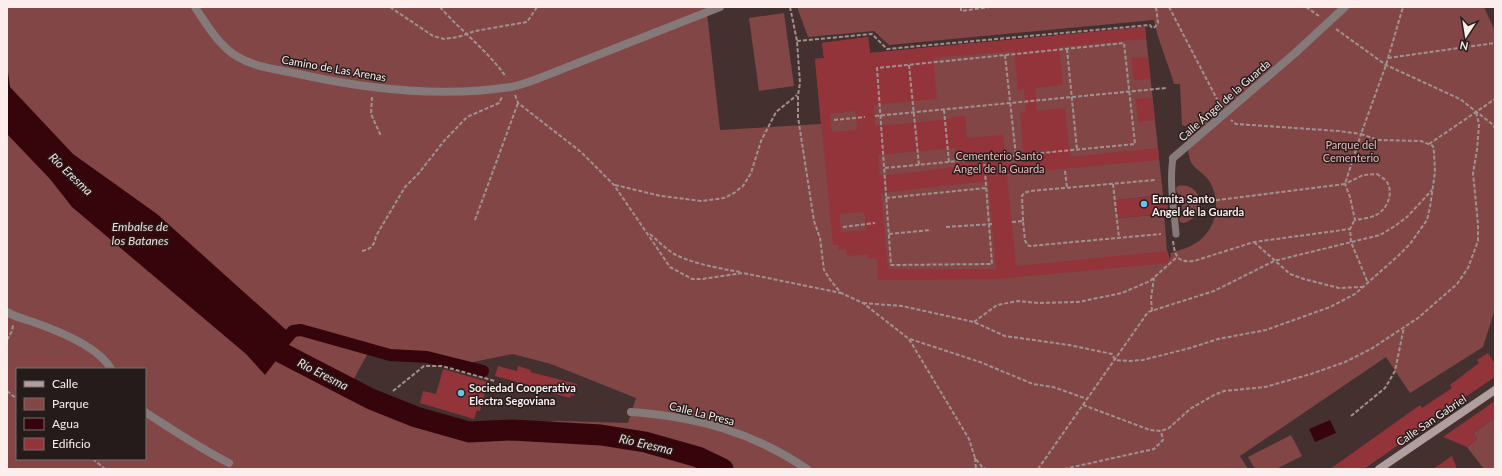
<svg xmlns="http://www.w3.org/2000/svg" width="1502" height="476" font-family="Lato,sans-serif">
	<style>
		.green { fill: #824647; fill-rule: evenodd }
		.water { fill: #36050b }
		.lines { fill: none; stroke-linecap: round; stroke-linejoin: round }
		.canal { stroke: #36050b; stroke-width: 12 }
		.river { stroke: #36050b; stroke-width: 21 }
		.building { fill: #93343b; fill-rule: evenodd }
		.path { stroke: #a29190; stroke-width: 2; stroke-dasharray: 4 2; stroke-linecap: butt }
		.service { stroke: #857979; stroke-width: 7 }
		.pedestrian { stroke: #857979; stroke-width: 8 }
		.minor { stroke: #857979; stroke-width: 8 }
		.secondary { stroke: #b19f9f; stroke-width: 8 }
		.poi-dot { fill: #66c4ef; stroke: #251b1b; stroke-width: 1.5 }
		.labels { text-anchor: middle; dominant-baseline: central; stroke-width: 3; stroke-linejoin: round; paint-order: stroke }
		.street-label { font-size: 11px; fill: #fceeed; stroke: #251b1b }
		.park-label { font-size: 11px; fill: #eeb8b7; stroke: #251b1b }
		.poi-label { font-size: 11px; font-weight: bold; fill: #fceeed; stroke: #251b1b; text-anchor: start }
		.water-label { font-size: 12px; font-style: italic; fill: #f9dddc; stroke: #251b1b }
	</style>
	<rect width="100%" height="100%" fill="#453030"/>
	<g class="green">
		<path d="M7,7H711L707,13L720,130L821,124L815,59L824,58L822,43L868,37L870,53L1145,27L1163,195L1117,200L1118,218L1164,214L1167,251L1170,260L1171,253C1180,250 1191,247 1199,241C1217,227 1221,202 1210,182C1206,175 1192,167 1190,160C1187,149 1187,137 1186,126L1182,125L1180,84H1174C1168,62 1158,42 1154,20L889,45L874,31L808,37L797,7H1484L1495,31V309L1483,347L1410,393L1386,357L1240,456L1248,469H7ZM368,353L391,359H421L468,363L513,354L551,364L636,398L628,423L558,421L527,423L482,422L480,426C463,420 445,421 428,416C402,408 376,397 351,384ZM17,369H145V459H17Z"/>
		<path d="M784,13L794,86L759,91L749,18Z"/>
		<path d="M1178,186C1201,181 1211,215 1184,223L1180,222L1179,218L1183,215L1181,195L1177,193L1176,188Z"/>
		<path d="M1495,418V469H1484L1467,447L1477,439L1473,433Z"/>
		<path d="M1291,435L1302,456L1276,469H1255L1248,457Z"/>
	</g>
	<g class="water">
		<path d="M7,64L10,87L73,154L157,214L294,337L265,375L246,354L72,207L50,179L7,134Z"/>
		<path d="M1330,420L1336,433L1315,442L1309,429Z"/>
	</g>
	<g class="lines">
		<path class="canal" d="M280,346L293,331L301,330L390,355L427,357L483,371"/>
		<path class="river" d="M258,336L282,353L371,399L416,417L469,432L512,430L601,435L645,442L698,457L723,469"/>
	</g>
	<g class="building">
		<path d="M1145,27L1146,39L1059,47L1063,85L1035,88L1037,111L1065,108L1070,157L1158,148L1159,160L1007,174L1016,266L1168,251L1169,263L998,279L878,280L877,259H869L868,254L847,256L846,249L838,250V245H833L815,59L824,58L822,43L868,37L870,53ZM1014,51L1018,90L1024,89L1026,112L1020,113L1024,162L1006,164L1003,135L967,138L965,116L951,117L952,119L875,126L874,105L937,99L933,58ZM856,111L857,130L832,132L830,114ZM955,148L956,167L880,176L878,155ZM988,181L996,269H888L881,193ZM864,212L866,230L841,232L839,214Z"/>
		<path d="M1148,57L1150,79L1134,80L1131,58Z"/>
		<path d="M1152,98L1154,120L1138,122L1136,99Z"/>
		<path d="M1163,195V199L1167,198L1168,209H1164V214L1118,218L1116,200Z"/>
		<path d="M1488,353L1495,364V377L1432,419L1433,421L1364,469H1330L1420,405L1422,408L1452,388L1450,385L1479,363L1477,360Z"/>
		<path d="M498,366L517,371L518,366L531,370L530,372L577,384L574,396L571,395L570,398L532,388V386L495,376Z"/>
		<path d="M443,369L488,382L480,411L477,410L474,419L420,403L423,391L436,394Z"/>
		<path d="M1495,401V418L1473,433L1477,439L1467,447L1443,437Z"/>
		<path d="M1452,456L1457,469H1433Z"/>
	</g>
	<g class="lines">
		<g class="path">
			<path d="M390,7L433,36L444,39L458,37L475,31L527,22L537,7"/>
			<path d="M440,7C461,31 488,51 506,77"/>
			<path d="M790,7L797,41L800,83L798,95V117L814,221L820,238L824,270L831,281L841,293L863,303L909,339L969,439L975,458L983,468L986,469"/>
			<path d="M961,7V11L990,7"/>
			<path d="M1169,7L1220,105"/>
			<path d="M1306,7L1319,16"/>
			<path d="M1336,29L1386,65L1460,99L1492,124L1495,128"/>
			<path d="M797,41L872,34L887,49L1150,25L1152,28L1155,27L1158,23L1156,7"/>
			<path d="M1067,49L1077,150"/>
			<path d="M1005,55L1016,156"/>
			<path d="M1388,58L1495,43"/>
			<path d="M909,65L919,165"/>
			<path d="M515,95L518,103L581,152L614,185L670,267L692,279H702L743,273L841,293"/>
			<path d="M372,97L371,114L381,136"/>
			<path d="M944,110L949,162"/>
			<path d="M875,116L1166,88"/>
			<path d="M834,120L865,117"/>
			<path d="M1429,144L1495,99"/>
			<path d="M885,168L1135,144L1124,43L877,68L891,265L992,264L984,159"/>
			<path d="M1065,171L1067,188"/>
			<path d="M1377,174C1380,176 1385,179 1387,182C1394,193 1387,210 1376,215C1370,218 1361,219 1355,220L1350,197L1345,184L1363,175Z"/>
			<path d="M1113,184L1119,238"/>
			<path d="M615,185L661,196L702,201L724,198L734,193L743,186L751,173L761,141L776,112L797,95"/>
			<path d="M886,198L986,188"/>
			<path d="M1210,201L1345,184L1361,134L1339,131L1236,124L1231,120"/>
			<path d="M475,220L518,103"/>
			<path d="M1023,221L1022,196L1024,193L1030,191L1155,180"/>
			<path d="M1354,221L1350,229L1351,242L1368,283"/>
			<path d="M1012,222L1023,221L1025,240L1027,245L1030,246L1161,234"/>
			<path d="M843,227L875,223"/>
			<path d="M946,227L992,224"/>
			<path d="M650,234C658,241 666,249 674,254C694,264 718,268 740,272"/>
			<path d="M889,234L931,230"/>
			<path d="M1173,241C1175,257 1178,263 1194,261L1254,242L1350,229"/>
			<path d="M1254,242L1290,274L1304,279L1339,288L1362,287"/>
			<path d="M362,251C371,249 374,246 376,236L405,187L419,173L444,141L467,117L499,103L502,97"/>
			<path d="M863,303L902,306L974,322L1005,336L1069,345L1112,354L1115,360L1129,361L1143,360L1190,348L1218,339L1266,330L1330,307L1355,294L1398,256L1410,244L1427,220L1430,207L1435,172L1434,152L1433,146L1421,141L1378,140L1361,134L1386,65L1403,7"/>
			<path d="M1152,311L1151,298L1154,278"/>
			<path d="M974,322L997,305L1018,301L1038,303L1078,302L1122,293L1150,281L1177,257"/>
			<path d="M910,339L980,362L1033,384L1053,387L1087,399"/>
			<path d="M7,340L12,331L13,325"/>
			<path d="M7,391L17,399"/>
			<path d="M393,391L424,366H442L495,381"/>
			<path d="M1083,405L1150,430L1161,431L1169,428L1190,409L1214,395L1224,391L1265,387L1311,374L1345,362L1371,349L1418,318L1457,284L1468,268L1478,241V224L1473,173L1477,150L1479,124L1476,112"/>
			<path d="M1351,416L1385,388L1395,371L1404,327"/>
			<path d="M975,458L976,469"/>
			<path d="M93,459L105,469"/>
			<path d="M1038,469L1148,312L1214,291L1274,261L1380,235L1395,226L1408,216L1432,190"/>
			<path d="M1064,469L1154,449L1163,440L1161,431"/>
		</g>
		<path class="service" d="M1173,158C1169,183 1174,209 1176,234"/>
		<path class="pedestrian" d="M195,7C206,24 220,47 238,57C255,67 275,69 294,73C364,89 439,98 511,87C520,85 529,82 537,79L720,7"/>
		<g class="minor">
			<path d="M1173,158L1294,54L1345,7"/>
			<path d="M7,312C15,317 24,319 33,322C56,330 99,347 111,369"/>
			<path d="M145,412C173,430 199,448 229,463"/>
			<path d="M631,412C698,417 752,432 807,469"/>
		</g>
		<path class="secondary" d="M1379,469L1495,390"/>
	</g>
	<g class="poi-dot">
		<circle cx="1144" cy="204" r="4"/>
		<circle cx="461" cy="393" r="4"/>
	</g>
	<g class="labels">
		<g class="street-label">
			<text transform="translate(334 68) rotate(10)">Camino de Las Arenas</text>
			<text transform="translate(1224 100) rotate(-41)">Calle Ángel de la Guarda</text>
			<text transform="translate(702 413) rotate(14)">Calle La Presa</text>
			<text transform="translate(1431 420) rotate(-34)">Calle San Gabriel</text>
		</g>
		<g class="park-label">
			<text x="1351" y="144">Parque del<tspan x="1351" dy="13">Cementerio</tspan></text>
			<text x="999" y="155">Cementerio Santo<tspan x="999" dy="13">Angel de la Guarda</tspan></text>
		</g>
		<g class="poi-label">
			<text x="1152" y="198">Ermita Santo<tspan x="1152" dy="13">Angel de la Guarda</tspan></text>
			<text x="469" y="387">Sociedad Cooperativa<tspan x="469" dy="13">Electra Segoviana</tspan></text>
		</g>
		<g class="water-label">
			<text transform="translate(71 174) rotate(44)">Río Eresma</text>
			<text x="140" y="226">Embalse de<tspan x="140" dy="14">los Batanes</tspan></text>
			<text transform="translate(323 374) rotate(27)">Río Eresma</text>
			<text transform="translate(646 444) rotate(13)">Río Eresma</text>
		</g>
	</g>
	<rect width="1502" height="476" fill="none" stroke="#fceeed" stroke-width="16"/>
	<rect x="16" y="368" width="130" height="92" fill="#251b1b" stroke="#7b6f6f"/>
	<rect x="24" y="381" width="20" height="6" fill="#b19f9f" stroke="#7b6f6f"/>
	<text x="52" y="388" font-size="12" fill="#fceeed">Calle</text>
	<rect x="24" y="398" width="20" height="12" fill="#824647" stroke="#7b6f6f"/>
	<text x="52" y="408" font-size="12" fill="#fceeed">Parque</text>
	<rect x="24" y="418" width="20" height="12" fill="#36050b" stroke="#7b6f6f"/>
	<text x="52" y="428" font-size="12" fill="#fceeed">Agua</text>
	<rect x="24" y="438" width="20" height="12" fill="#93343b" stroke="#7b6f6f"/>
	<text x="52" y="448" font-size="12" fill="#fceeed">Edificio</text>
	<g transform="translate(1466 36) rotate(192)" stroke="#251b1b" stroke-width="3" paint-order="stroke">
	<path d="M0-3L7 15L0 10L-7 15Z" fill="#fceeed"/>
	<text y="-6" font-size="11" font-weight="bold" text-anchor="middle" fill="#fceeed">N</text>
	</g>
</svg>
